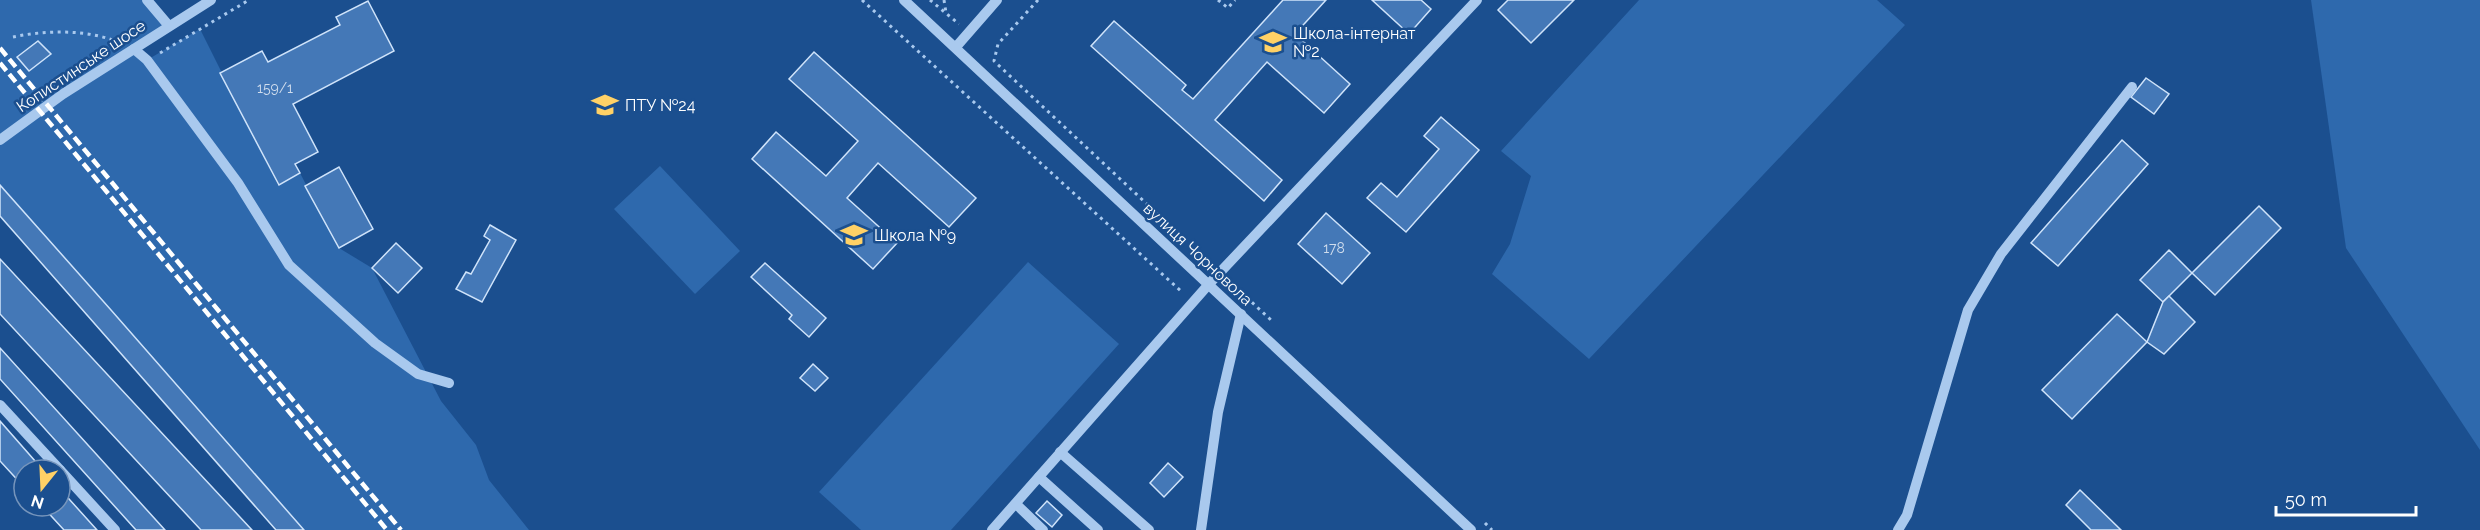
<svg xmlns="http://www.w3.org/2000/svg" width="2480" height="530" font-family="Raleway,sans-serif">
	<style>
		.green { fill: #2e69ad }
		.building { fill: #4478b7; stroke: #cfe3fa; stroke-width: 1.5 }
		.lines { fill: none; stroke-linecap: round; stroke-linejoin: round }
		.path { stroke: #a9c9ee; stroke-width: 3; stroke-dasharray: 3 4.5; stroke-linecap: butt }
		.minor { stroke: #a9c9ee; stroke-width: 10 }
		.rail { stroke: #fff; stroke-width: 4.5; stroke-dasharray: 10 4.5; stroke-linecap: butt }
		.labels { text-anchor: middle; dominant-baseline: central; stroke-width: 5; stroke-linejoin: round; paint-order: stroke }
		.number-label { font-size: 14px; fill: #d0dded }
		.poi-label { font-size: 16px; fill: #fff; stroke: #1b4f8f; text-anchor: start }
		.street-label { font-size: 16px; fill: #fff; stroke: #1b4f8f }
	</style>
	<rect width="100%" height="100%" fill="#1b4f8f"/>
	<g class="green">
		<path d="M0,0H147L169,26L134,49L147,60L200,29L278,185L300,173L339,248L372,268L441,401L476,445L489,480L529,530H304L0,185Z"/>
		<path d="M1639,0H1877L1905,25L1589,359L1492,274L1510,244L1531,176L1501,151Z"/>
		<path d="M2311,0H2480V450L2346,248Z"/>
		<path d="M660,166L740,251L695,294L614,209Z"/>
		<path d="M1028,262L1119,344L951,530H861L819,492Z"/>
	</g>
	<g class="building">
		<path d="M1283,0H1326L1295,34L1350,84L1324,113L1267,62L1215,120L1282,180L1264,201L1091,46L1114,21L1186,85L1182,90L1193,99Z"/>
		<path d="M1372,0H1421L1431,9L1409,34Z"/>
		<path d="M1508,0H1574L1531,43L1498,10Z"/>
		<path d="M368,1L394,51L293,104L318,152L295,164L300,173L279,185L220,73L262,51L268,62L340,25L336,17Z"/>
		<path d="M38,41L51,54L29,71L17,57Z"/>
		<path d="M814,52L976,198L949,227L878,163L847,198L897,243L873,269L752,159L776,132L826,176L858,141L789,79Z"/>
		<path d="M2146,78L2169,94L2154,114L2131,97Z"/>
		<path d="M1441,117L1479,150L1406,232L1367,198L1381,183L1397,197L1439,149L1424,136Z"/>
		<path d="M2122,140L2148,164L2058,266L2031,243Z"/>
		<path d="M339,167L373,229L339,248L305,186Z"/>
		<path d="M0,185L111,310L304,530H276L0,216Z"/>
		<path d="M2259,206L2281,228L2215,295L2192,273Z"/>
		<path d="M1326,213L1370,253L1342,284L1298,244Z"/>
		<path d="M490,225L516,240L482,302L456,289L466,272L471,274L490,240L484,236Z"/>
		<path d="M396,243L422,268L398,293L372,268Z"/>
		<path d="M2169,250L2192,273L2163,302L2140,280Z"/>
		<path d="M0,259L252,530H201L0,314Z"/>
		<path d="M765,263L826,318L809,337L789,319L792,315L751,277Z"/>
		<path d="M2169,296L2195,322L2164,354L2147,342L2163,302Z"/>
		<path d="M2117,314L2147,342L2072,419L2042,390Z"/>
		<path d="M0,348L165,530H136L0,379Z"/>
		<path d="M813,364L828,378L815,391L800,378Z"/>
		<path d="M0,421L43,470H24V487L0,461Z"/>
		<path d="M1168,463L1183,477L1164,497L1150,483Z"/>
		<path d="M60,489L97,530H64L42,506H60Z"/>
		<path d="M2080,490L2121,530H2091L2066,505Z"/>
		<path d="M1047,501L1062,515L1052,527L1036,513Z"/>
	</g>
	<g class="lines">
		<g class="path">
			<path d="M862,0L1183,293"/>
			<path d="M930,0L959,24"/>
			<path d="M944,0L946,13"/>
			<path d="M1038,0L998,44L994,61L1210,263"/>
			<path d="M1218,0L1228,8L1235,0"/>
			<path d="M13,37C46,30 89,29 120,43"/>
			<path d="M160,53L249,0"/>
			<path d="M1230,282L1271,320"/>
			<path d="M1485,523L1492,530"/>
		</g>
		<g class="minor">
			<path d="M147,0L169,26"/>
			<path d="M904,0L1471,530"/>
			<path d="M956,47L997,0"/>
			<path d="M134,49L147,60L238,183L289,265L375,343L418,374L449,383"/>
			<path d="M0,140L63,94L211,0"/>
			<path d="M0,405L60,470"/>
			<path d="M1060,452L1149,530"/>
			<path d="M60,470L115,530"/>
			<path d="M1039,477L1098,530"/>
			<path d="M1016,504L1043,530"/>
			<path d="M992,530L1209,284L1477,0"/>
			<path d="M1201,530L1218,412L1241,314"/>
			<path d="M1898,530L1907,515L1968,310L2001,254L2132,87"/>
		</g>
		<g class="rail">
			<path d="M0,48L401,530"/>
			<path d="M0,63L387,530"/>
		</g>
	</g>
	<defs>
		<symbol id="school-bare" viewBox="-9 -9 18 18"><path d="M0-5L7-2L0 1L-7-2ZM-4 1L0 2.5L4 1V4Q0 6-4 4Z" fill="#ffd166" stroke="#1b4f8f" stroke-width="2.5" paint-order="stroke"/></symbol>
		<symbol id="university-bare" viewBox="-9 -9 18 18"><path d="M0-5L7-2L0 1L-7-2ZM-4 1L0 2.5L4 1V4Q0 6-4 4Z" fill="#ffd166" stroke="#1b4f8f" stroke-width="2.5" paint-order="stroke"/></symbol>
	</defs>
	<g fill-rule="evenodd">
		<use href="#school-bare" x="1254" y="23" width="38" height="38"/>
		<use href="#university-bare" x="586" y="86" width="38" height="38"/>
		<use href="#school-bare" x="835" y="216" width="38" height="38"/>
	</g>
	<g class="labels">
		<g class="number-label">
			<text x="275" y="88">159/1</text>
			<text x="1334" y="248">178</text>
		</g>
		<g class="poi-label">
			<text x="1293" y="33">Школа-інтернат<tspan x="1293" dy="18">№2</tspan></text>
			<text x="625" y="105">ПТУ №24</text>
			<text x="874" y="235">Школа №9</text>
		</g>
		<g class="street-label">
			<text transform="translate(81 66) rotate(-34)">Копистинське шосе</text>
			<text transform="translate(1198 254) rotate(43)">вулиця Чорновола</text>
		</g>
	</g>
	<g transform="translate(42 488) rotate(198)"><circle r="28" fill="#1b4f8f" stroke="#7695bc" stroke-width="1.5"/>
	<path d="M0-4.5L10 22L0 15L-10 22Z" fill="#ffd166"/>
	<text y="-9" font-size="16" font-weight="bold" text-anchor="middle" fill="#ffffff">N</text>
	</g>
	<path d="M2276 506v9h140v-9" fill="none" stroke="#ffffff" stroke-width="3"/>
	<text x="2285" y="506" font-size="18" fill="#ffffff" stroke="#1b4f8f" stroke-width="4.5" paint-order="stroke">50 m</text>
</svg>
